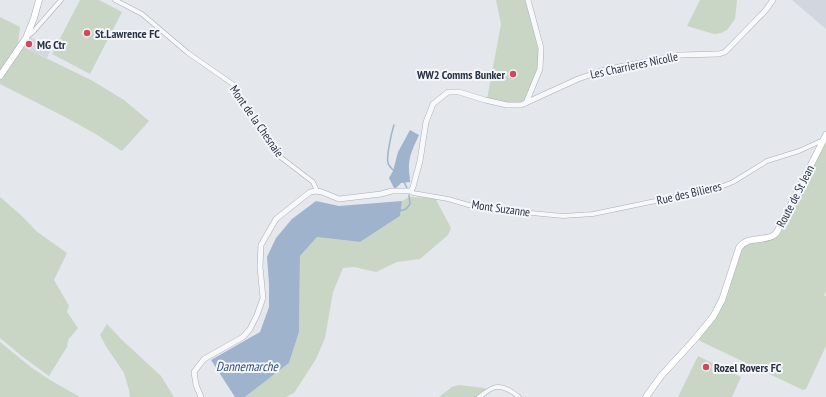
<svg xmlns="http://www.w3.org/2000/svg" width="826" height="397" font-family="'PT Sans Narrow',sans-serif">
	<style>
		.built { fill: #d2d6de }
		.green { fill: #c9d6c5 }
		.water { fill: #9fb4cc }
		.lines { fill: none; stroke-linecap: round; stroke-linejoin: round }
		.stream { stroke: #9fb4cc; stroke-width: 1.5 }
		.minor-casing { stroke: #a9aeb7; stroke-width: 5 }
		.tertiary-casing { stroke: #a9aeb7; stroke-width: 6 }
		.secondary-casing { stroke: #a9aeb7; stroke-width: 7 }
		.primary-casing { stroke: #a3abb8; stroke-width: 7 }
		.minor { stroke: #f7f8fa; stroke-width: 4 }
		.tertiary { stroke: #f7f8fa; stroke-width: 5 }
		.secondary { stroke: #fff; stroke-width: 6 }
		.primary { stroke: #fff; stroke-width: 6 }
		.poi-dot { fill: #d1495b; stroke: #f4f6f9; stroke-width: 1.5 }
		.labels { text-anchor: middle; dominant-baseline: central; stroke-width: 4; stroke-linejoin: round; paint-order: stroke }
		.poi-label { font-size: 12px; font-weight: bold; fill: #2b3445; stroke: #f4f6f9; text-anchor: start }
		.street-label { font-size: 12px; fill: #2b3445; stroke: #f4f6f9 }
		.water-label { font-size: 13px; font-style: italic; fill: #34527a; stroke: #f4f6f9 }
	</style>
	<rect width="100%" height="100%" fill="#e4e7ec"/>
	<g class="built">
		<path d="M792,0H826V29Z"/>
		<path d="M30,37L51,49L47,58L23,47Z"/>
	</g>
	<g class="green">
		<path d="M80,0H99L122,12L90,74L52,54Z"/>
		<path d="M496,0H526L538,49V60L537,70L525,101C516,106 497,101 487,99L501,24Z"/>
		<path d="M700,0H737L735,19L727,30L721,33L714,34L687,26Z"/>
		<path d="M0,17L20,27L18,45L0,70Z"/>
		<path d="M23,47L91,80L124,100L149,121L122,151L94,133L65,117L0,84V80Z"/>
		<path d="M826,140V291L824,296H826V346L806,389L803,390L700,341L699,339L716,317L742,249L745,245L749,243L774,238Z"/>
		<path d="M0,197L23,217L36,231L67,253L54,280L69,306L67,312L78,328L68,340L67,347L49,376L23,357L0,338Z"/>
		<path d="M409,197L435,198L451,228L448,235L420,259L397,262L376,272L354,267L343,268L333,292L325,338L316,359L294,393L286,397H245L289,363L299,332L300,256L317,237L360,242L400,216L402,201Z"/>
		<path d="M107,324L121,339L161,376L174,397H130L129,390L124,373L116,361L107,348L100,335Z"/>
		<path d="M0,342L32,368L50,380L80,397H0Z"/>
		<path d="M698,356L741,377L732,397H678Z"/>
		<path d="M459,385L484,388L486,390L476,397H439L452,387Z"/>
	</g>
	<g class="water">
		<path d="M410,130L419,135C414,146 408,157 409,169C409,174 410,177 410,182L401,183L396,188H394L389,178L393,171L398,152Z"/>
		<path d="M316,201L339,206L402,201L400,216L360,242L317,237L300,256L299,332L289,363L245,397H235L211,360L260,332L269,307V284L267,257L276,238L292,219Z"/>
	</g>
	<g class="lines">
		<g class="stream">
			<path d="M394,171C392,169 389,166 388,163C386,157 392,131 394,125"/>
			<path d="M404,182L407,188"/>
			<path d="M400,211L406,209L410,204L409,195"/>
		</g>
		<defs>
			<g id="minor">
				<path d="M115,0L142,14L188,53L234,85L244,105L279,156L313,182L317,191"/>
				<path d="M27,37L33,32L61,0"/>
				<path d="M411,191L413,193L448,199L479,208L563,216L593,214L718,188L733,182L767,161L799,151L823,140"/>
				<path d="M479,397C484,394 488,390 493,388C502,384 513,392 519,397"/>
			</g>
			<g id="tertiary">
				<path d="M526,103L540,69L541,48L528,0"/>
				<path d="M201,397L196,385L194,372L204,359L243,337L250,329L257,315L263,298L260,267L261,245L276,219L310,192L317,191L322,192L339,199L381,194L392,191H411L413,187L420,161L426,122L433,104L448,92H459L485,100L507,105H521L578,79L604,70L681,55L719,54L725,52L765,11L773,0"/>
			</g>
			<path id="secondary" d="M646,397L661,376L694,340L713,317L722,300L739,248C747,235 765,242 774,235C775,235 778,231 778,230L826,135"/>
			<path id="primary" d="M0,76L26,38L34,18L39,0"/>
		</defs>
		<use href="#minor" class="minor-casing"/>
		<use href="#tertiary" class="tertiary-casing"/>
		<use href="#secondary" class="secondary-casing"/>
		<use href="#primary" class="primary-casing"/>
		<use href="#minor" class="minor"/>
		<use href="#tertiary" class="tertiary"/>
		<use href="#secondary" class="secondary"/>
		<use href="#primary" class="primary"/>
	</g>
	<g class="poi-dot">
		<circle cx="87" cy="33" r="4"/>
		<circle cx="29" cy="44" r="4"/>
		<circle cx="513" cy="74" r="4"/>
		<circle cx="706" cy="367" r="4"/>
	</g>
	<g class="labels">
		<g class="poi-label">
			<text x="95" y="33">St.Lawrence FC</text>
			<text x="37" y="44">MG Ctr</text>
			<text x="505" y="74" text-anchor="end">WW2 Comms Bunker</text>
			<text x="714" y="367">Rozel Rovers FC</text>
		</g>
		<g class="street-label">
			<text transform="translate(634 65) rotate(-12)">Les Charrieres Nicolle</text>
			<text transform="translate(257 121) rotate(55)">Mont de la Chesnaie</text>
			<text transform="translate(689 193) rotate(-13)">Rue des Bilieres</text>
			<text transform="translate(795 196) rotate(-63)">Route de St Jean</text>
			<text transform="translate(501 208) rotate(8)">Mont Suzanne</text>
		</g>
		<g class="water-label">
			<text x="247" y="366">Dannemarche</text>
		</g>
	</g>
</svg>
